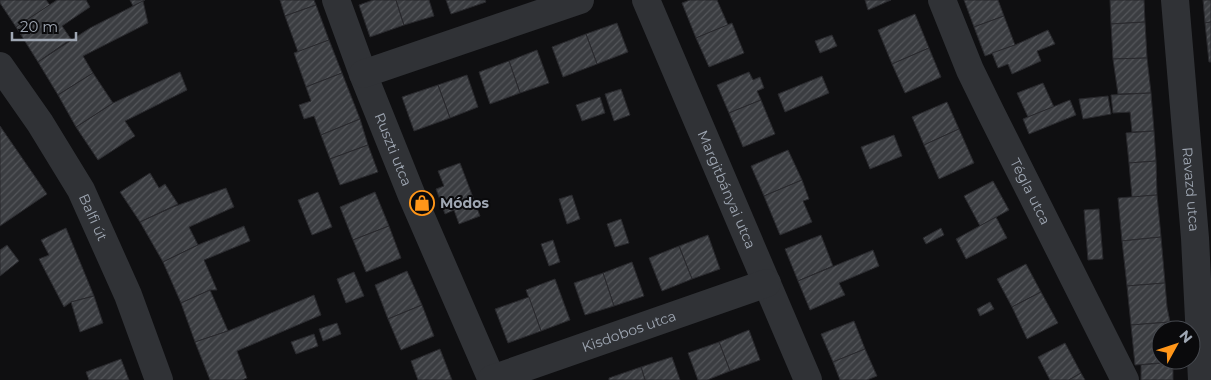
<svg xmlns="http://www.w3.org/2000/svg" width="1211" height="380" font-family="Montserrat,sans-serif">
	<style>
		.building { fill: url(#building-hatch); stroke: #29292d }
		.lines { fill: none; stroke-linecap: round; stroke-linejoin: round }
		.minor { stroke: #303236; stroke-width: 28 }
		.labels { text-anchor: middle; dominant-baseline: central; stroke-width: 4; stroke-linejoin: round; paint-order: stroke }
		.street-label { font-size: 14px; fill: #9fa7b3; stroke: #0a0a0c }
		.poi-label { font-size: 14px; font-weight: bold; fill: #9fa7b3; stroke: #0a0a0c; text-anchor: start }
	</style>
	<defs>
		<pattern id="building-hatch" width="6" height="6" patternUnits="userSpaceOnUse" patternTransform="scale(1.25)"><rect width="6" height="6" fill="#3b3d41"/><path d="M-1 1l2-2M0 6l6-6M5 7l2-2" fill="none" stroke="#54565a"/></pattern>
	</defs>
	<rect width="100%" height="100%" fill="#0f0f11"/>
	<g class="building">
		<path d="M0,0H46L50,5L16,27L0,3Z"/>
		<path d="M57,0H86L90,7L62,26L71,39L38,62L16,27Z"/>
		<path d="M130,0H145L133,6Z"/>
		<path d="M280,0H314L316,5L285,16Z"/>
		<path d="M373,0H396L404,25L370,37L359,5Z"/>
		<path d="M396,0H429L434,16L404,25Z"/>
		<path d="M446,0H485L486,2L451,14Z"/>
		<path d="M690,0H717L728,25L696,38L682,3Z"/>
		<path d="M865,0H891L868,10Z"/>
		<path d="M964,0H998L1004,16L974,27Z"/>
		<path d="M1110,0H1144L1145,22L1111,24Z"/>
		<path d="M1203,0H1211V22L1205,23Z"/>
		<path d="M143,1L148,23L83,56L93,73L58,95L38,62L90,28Z"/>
		<path d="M316,5L329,40L298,52L285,16Z"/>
		<path d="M915,14L929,48L892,64L878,30Z"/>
		<path d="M1004,16L1015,45L985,56L974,27Z"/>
		<path d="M1145,22L1147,58L1113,59L1111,24Z"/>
		<path d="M1211,22V62H1209L1205,23Z"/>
		<path d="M617,23L628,52L597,64L586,34Z"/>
		<path d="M732,23L744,53L709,67L696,38Z"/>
		<path d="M1048,30L1055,44L1037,51L1041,61L1012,74L1008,64L998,68L992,53L1015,45Z"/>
		<path d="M586,34L597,64L563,77L552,47Z"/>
		<path d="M832,35L837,46L820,53L815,41Z"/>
		<path d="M329,40L342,73L306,87L294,53Z"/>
		<path d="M929,48L941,77L905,93L892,64Z"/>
		<path d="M537,50L549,83L520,93L509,61Z"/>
		<path d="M1147,58L1151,93L1118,94L1113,59Z"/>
		<path d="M509,61L520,93L490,104L479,72Z"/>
		<path d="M180,72L187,90L125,121L135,136L98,160L76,127L113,103Z"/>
		<path d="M749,72L753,80L760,77L764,88L757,91L761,100L729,113L717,85Z"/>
		<path d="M93,73L113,103L76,127L58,95Z"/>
		<path d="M342,73L360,119L321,135L314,116L304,119L299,105L311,101L306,87Z"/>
		<path d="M467,75L478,107L450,118L438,85Z"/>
		<path d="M822,76L829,93L785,112L778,94Z"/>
		<path d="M1043,83L1054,107L1028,117L1017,93Z"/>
		<path d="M438,85L450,118L414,131L402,97Z"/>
		<path d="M621,89L630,115L614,121L605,94Z"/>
		<path d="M1151,93L1154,131L1132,132L1130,112L1113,113L1111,95Z"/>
		<path d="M1108,96L1111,114L1083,119L1079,99Z"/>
		<path d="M600,97L605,113L582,121L576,105Z"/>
		<path d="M761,100L775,134L743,147L729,113Z"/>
		<path d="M1070,100L1076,115L1029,134L1023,119Z"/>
		<path d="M947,102L959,129L924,145L912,117Z"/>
		<path d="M360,119L368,145L330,159L321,135Z"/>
		<path d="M0,126L47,194L0,226Z"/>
		<path d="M959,129L974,163L939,179L924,145Z"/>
		<path d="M1154,131L1156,161L1129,163L1126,133Z"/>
		<path d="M894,135L902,156L870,169L861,147Z"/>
		<path d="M368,145L378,172L340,185L330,159Z"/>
		<path d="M788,150L802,180L764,196L751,166Z"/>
		<path d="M1156,161L1157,195L1132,197L1129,163Z"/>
		<path d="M460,163L480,216L459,224L454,210L445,214L436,189L444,186L438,171Z"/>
		<path d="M150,173L159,188L165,184L178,204L140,222L120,192Z"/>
		<path d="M802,180L809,199L803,201L812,222L780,235L764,196Z"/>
		<path d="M993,181L1009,210L980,226L964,196Z"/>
		<path d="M226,188L234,207L189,227L198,245L163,262L140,222L173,207Z"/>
		<path d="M318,192L332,227L312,235L298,200Z"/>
		<path d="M375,192L389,226L353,240L340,207Z"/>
		<path d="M572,195L580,219L567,224L559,199Z"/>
		<path d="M1157,195L1161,237L1122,241L1118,198Z"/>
		<path d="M1099,209L1103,259L1088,260L1084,210Z"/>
		<path d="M996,217L1007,238L966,259L956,239Z"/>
		<path d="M621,219L629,243L615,247L607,224Z"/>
		<path d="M244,226L250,241L204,260L217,290H210L181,303L163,262L198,245Z"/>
		<path d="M389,226L401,258L366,272L353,240Z"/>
		<path d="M66,228L94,296L71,302L64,307L39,259L49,255L41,240Z"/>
		<path d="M941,228L944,235L926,244L923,238Z"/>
		<path d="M708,235L720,269L692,279L679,246Z"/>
		<path d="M821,235L833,266L798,281L785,249Z"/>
		<path d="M1161,237L1165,283L1127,286L1122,241Z"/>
		<path d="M553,240L560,262L549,266L541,244Z"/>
		<path d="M7,245L19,261L0,276V250Z"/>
		<path d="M679,246L692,279L662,291L649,258Z"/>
		<path d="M873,250L879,266L839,283L845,295L810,310L798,281Z"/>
		<path d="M632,262L644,296L614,306L603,273Z"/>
		<path d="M1026,264L1041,292L1012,307L997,279Z"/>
		<path d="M407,271L422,305L388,319L375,285Z"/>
		<path d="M354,272L364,296L346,303L337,279Z"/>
		<path d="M603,273L614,306L585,315L574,283Z"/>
		<path d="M555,279L570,320L541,331L526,290Z"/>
		<path d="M1165,283L1167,307L1170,322L1131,325L1127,286Z"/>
		<path d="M210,290L228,331L195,342L181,303Z"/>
		<path d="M1041,292L1058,323L1027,339L1012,307Z"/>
		<path d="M314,295L321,315L237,351L247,378L242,380H210L195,342L228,331Z"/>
		<path d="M94,296L103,323L80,332L71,302Z"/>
		<path d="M529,297L541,331L508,343L495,309Z"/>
		<path d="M990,302L994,309L980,316L977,309Z"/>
		<path d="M422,305L434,336L401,350L388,319Z"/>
		<path d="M854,321L865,349L833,362L821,334Z"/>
		<path d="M1170,322V330H1161V360H1172L1173,362L1135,365L1131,325Z"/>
		<path d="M337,323L341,334L323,341L319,329Z"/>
		<path d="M749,330L760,360L730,371L719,342Z"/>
		<path d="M314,334L318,346L296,354L291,342Z"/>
		<path d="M719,342L730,371L707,380H698L688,353Z"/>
		<path d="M1065,343L1081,373L1069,380H1050L1038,357Z"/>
		<path d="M440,349L452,380H418L411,361Z"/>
		<path d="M865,349L877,376L867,380H840L833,362Z"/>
		<path d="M672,357L680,380H645L641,367Z"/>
		<path d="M121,359L129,380H89L86,372Z"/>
		<path d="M1173,362V380H1141V365Z"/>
		<path d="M641,367L645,380H609V378Z"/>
		<path d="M1081,373L1085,380H1069Z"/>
	</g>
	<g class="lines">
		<g class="minor">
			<path id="s1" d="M336,0L363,74L412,196L492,380"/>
			<path id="s2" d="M646,0L808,380"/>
			<path id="s3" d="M942,0L970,70L991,113L1125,380"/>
			<path id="s4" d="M1175,0L1195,238L1202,380"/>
			<path id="s5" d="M0,66L40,123L81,190L128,295L159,380"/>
			<path d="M363,74L580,0"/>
			<path id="s6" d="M492,379L767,283"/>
		</g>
	</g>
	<defs>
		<symbol id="shop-ring" viewBox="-11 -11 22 22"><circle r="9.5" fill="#0a0a0c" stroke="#ff9619" stroke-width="1.5"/><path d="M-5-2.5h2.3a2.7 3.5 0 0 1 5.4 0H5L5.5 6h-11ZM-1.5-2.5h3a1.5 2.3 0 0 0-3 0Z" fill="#ff9619"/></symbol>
	</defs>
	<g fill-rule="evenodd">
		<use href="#shop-ring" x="408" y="189" width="28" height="28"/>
	</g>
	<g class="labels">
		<g class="street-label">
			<text stroke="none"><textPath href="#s1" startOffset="160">Ruszti utca</textPath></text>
			<text stroke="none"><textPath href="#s2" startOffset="206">Margitbányai utca</textPath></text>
			<text stroke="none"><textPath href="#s4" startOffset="190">Ravazd utca</textPath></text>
			<text stroke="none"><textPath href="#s3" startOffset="211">Tégla utca</textPath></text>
			<text stroke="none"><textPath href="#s5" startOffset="178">Balfi út</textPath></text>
			<text stroke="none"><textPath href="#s6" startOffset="145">Kisdobos utca</textPath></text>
		</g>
		<g class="poi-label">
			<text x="440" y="203">Módos</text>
		</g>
	</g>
	<g transform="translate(1176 345) rotate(50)"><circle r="24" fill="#0a0a0c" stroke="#46494f"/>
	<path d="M0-4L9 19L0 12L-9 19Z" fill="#ff9619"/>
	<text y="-8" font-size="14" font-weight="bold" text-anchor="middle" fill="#9fa7b3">N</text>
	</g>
	<path d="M12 32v8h64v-8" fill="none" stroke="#9fa7b3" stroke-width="2.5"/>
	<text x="20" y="32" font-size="15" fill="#9fa7b3" stroke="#0a0a0c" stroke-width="4" paint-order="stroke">20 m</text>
</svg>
